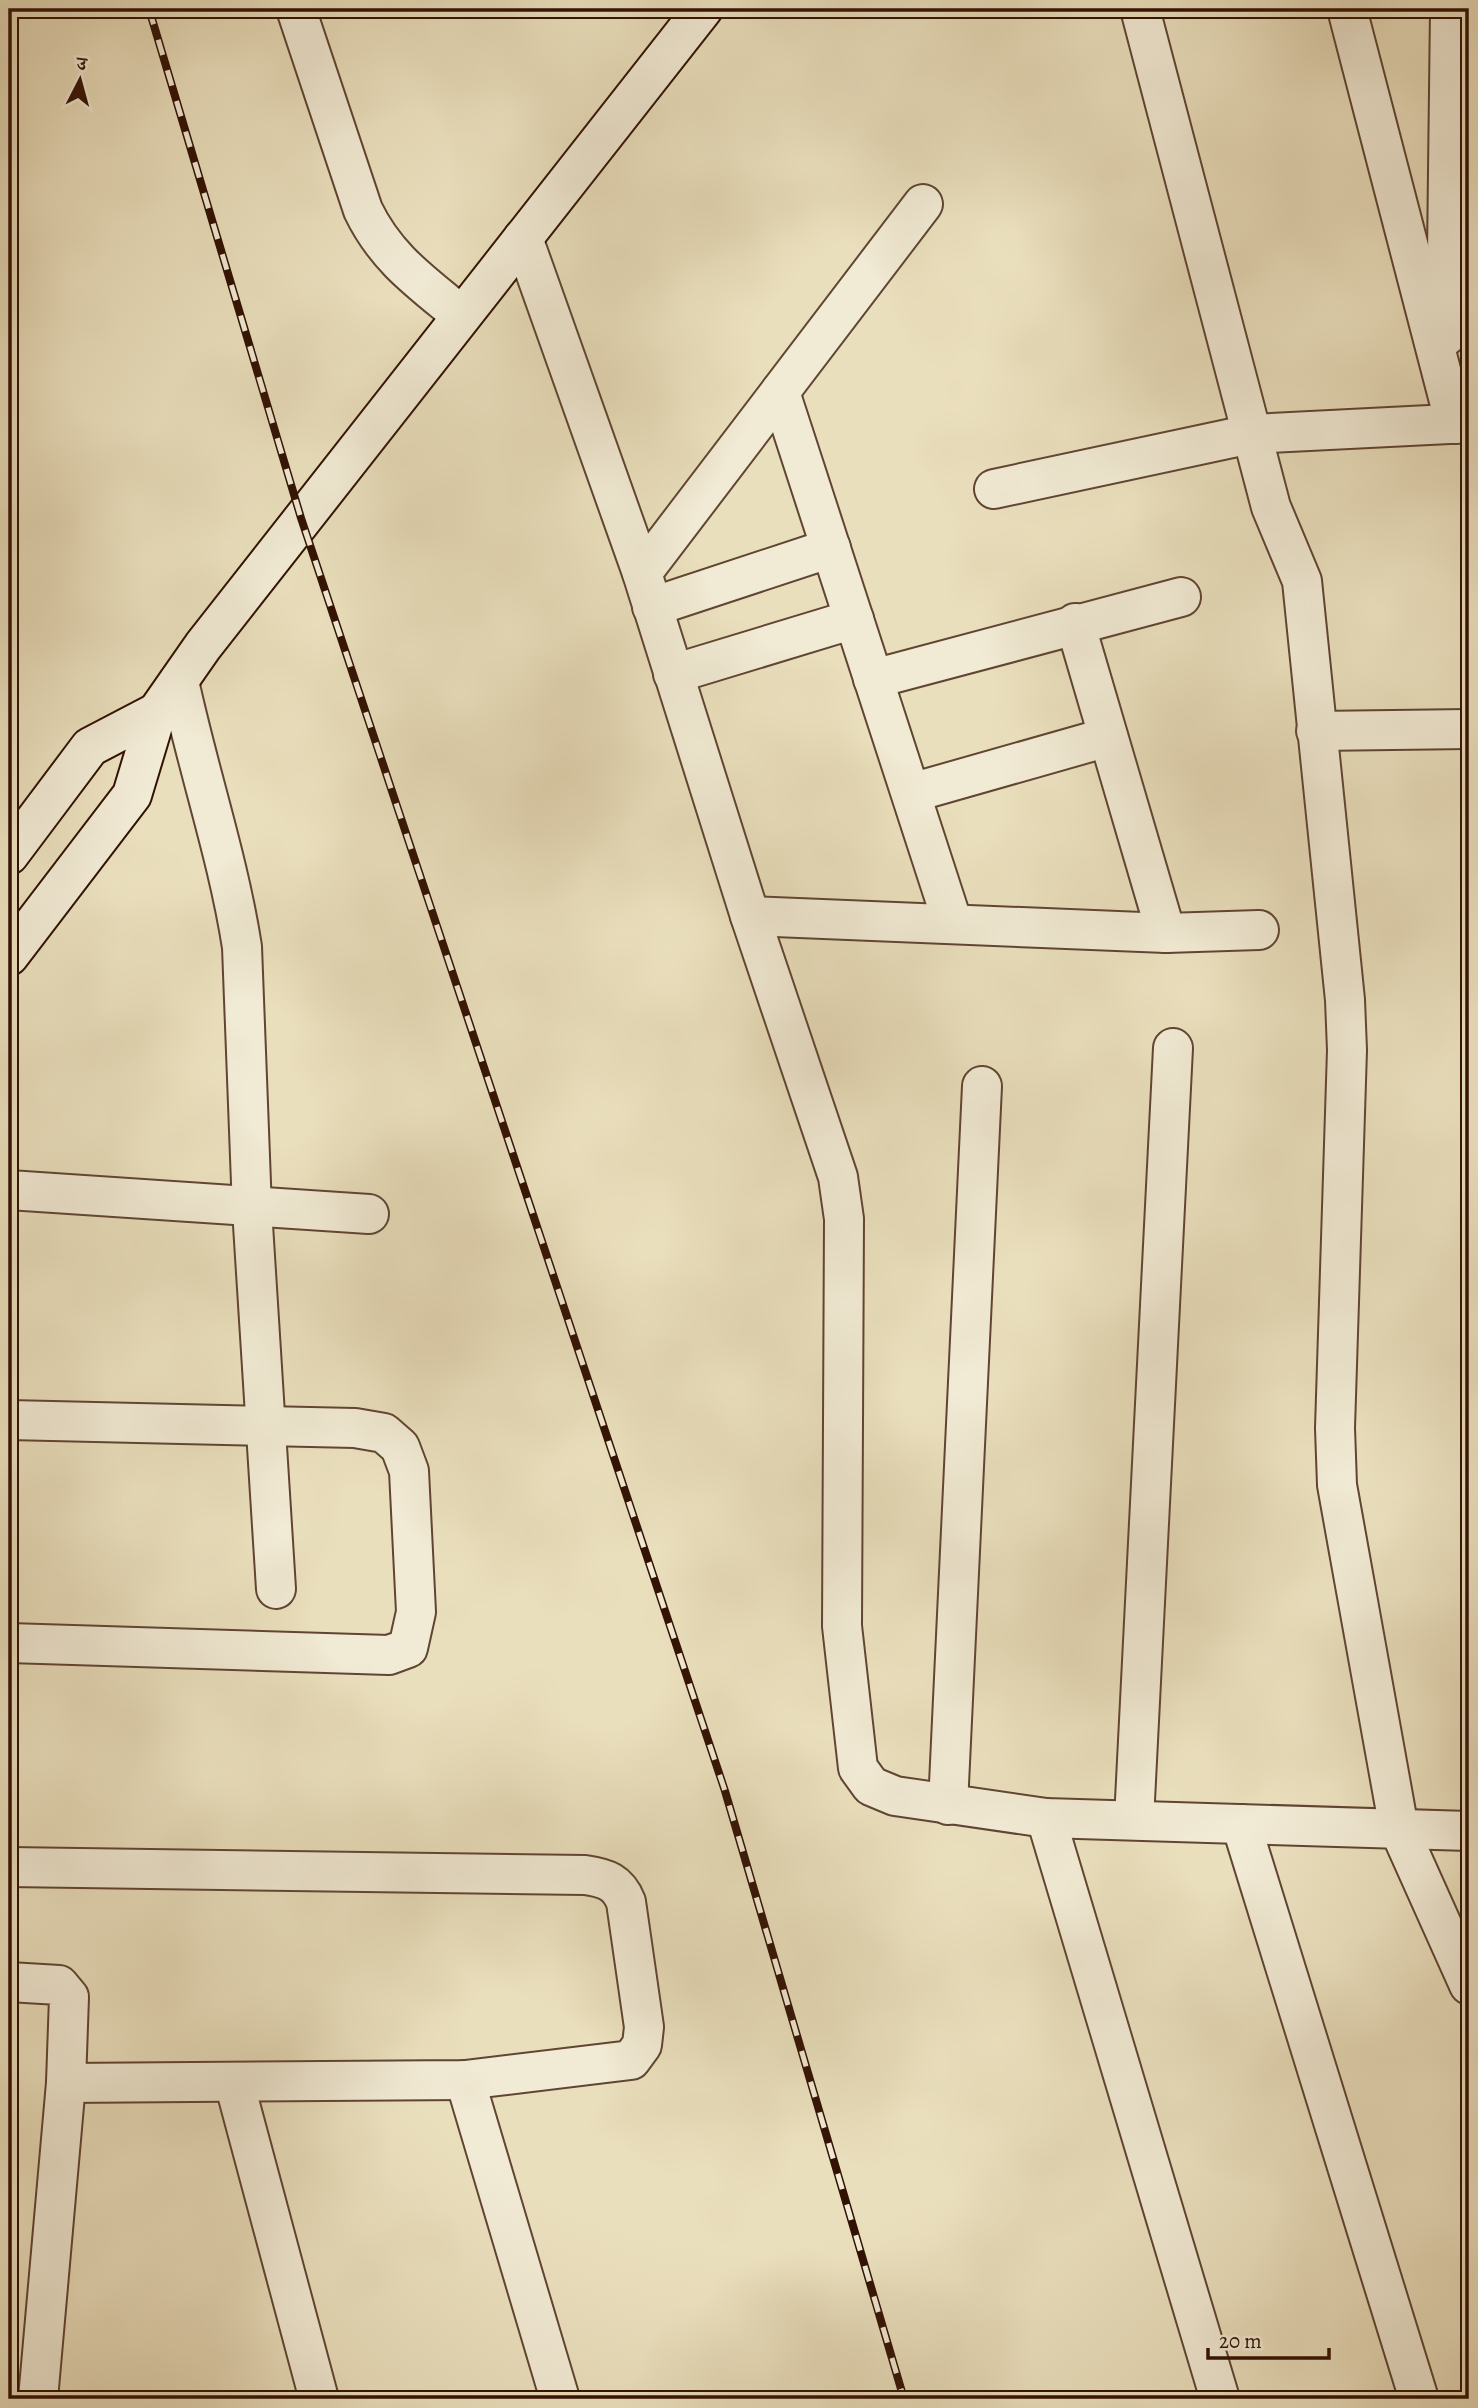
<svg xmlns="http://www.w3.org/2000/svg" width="1478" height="2408" font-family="Alegreya,'Noto Serif Devanagari',serif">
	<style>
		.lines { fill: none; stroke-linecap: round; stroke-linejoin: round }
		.street-casing { stroke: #604532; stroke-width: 42 }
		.secondary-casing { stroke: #321203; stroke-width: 42 }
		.street { stroke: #f1ead4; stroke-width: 38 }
		.secondary { stroke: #f1ead4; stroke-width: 38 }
		.rail-casing { stroke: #321203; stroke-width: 8 }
		.rail { stroke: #f1ead4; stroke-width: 5; stroke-dasharray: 16; stroke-linecap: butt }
	</style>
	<rect width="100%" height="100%" fill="#eadfbd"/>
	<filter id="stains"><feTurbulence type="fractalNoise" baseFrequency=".00286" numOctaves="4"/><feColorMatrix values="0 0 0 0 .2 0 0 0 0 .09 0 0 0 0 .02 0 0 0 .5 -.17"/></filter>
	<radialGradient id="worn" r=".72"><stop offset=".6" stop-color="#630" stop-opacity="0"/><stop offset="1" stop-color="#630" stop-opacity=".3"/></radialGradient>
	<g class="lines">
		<defs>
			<g id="street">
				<path d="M296,9L363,210C386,258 421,282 461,315"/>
				<path d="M1140,9L1271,507L1302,581L1345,1000L1347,1050L1335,1428L1337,1485L1399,1829L1469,1985"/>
				<path d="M1347,9L1455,424"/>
				<path d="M523,238L642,573L750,916L838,1177L844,1219L842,1626L858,1768L871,1786L895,1796L1046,1818L1469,1831"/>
				<path d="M1446,336L1450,9"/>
				<path d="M780,392L953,924"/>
				<path d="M994,489L1251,434L1469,423"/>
				<path d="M642,573L923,204"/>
				<path d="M652,607L831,548"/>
				<path d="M1075,623L1166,933"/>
				<path d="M673,674L854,619"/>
				<path d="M873,679L1181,597"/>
				<path d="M179,681C198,770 228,857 242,947L252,1209L276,1589"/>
				<path d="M1316,731L1469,729"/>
				<path d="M911,793L1108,737"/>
				<path d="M750,916L1166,933L1259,930"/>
				<path d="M9,1190L369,1214"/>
				<path d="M9,1420L355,1428L384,1433L400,1447L409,1471L416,1612L408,1648L389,1655L9,1643"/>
				<path d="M948,1805L982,1086"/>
				<path d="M1046,1818L1220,2399"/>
				<path d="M1134,1820L1173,1048"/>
				<path d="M1241,1824L1419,2399"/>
				<path d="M9,1867L585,1875C606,1878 618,1882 626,1902L644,2027L642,2045L631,2060L465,2080L66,2083"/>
				<path d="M9,1982L59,1985L69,1997L66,2083L38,2399"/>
				<path d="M465,2080L560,2399"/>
				<path d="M234,2082L319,2399"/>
			</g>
			<g id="secondary">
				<path d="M9,855L90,747L157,712"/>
				<path d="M9,956L132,795L157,712L203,646L703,9"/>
			</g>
		</defs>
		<use href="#street" class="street-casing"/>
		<use href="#secondary" class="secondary-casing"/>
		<use href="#street" class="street"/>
		<use href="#secondary" class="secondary"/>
		<defs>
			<path id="rail" d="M149,9L301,518L725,1791L904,2399"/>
		</defs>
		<use href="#rail" class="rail-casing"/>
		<use href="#rail" class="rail"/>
	</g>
	<rect width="1478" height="2408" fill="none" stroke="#eadfbd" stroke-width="35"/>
	<rect x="10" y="10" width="1457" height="2387" fill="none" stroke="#321203" stroke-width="3.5"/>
	<rect x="18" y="18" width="1443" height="2373" fill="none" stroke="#321203" stroke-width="2"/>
	<g transform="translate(80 80) rotate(6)" stroke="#f1ead4" stroke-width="5" paint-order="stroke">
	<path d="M0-5L12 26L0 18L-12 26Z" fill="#321203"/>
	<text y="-10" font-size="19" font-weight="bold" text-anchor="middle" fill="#321203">उ</text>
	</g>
	<path d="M1208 2348v10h121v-10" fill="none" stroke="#321203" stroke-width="3.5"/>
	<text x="1219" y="2348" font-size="21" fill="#321203" stroke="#f1ead4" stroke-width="5" paint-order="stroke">20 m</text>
	<rect width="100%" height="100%" filter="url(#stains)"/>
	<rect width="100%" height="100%" fill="url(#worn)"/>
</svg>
